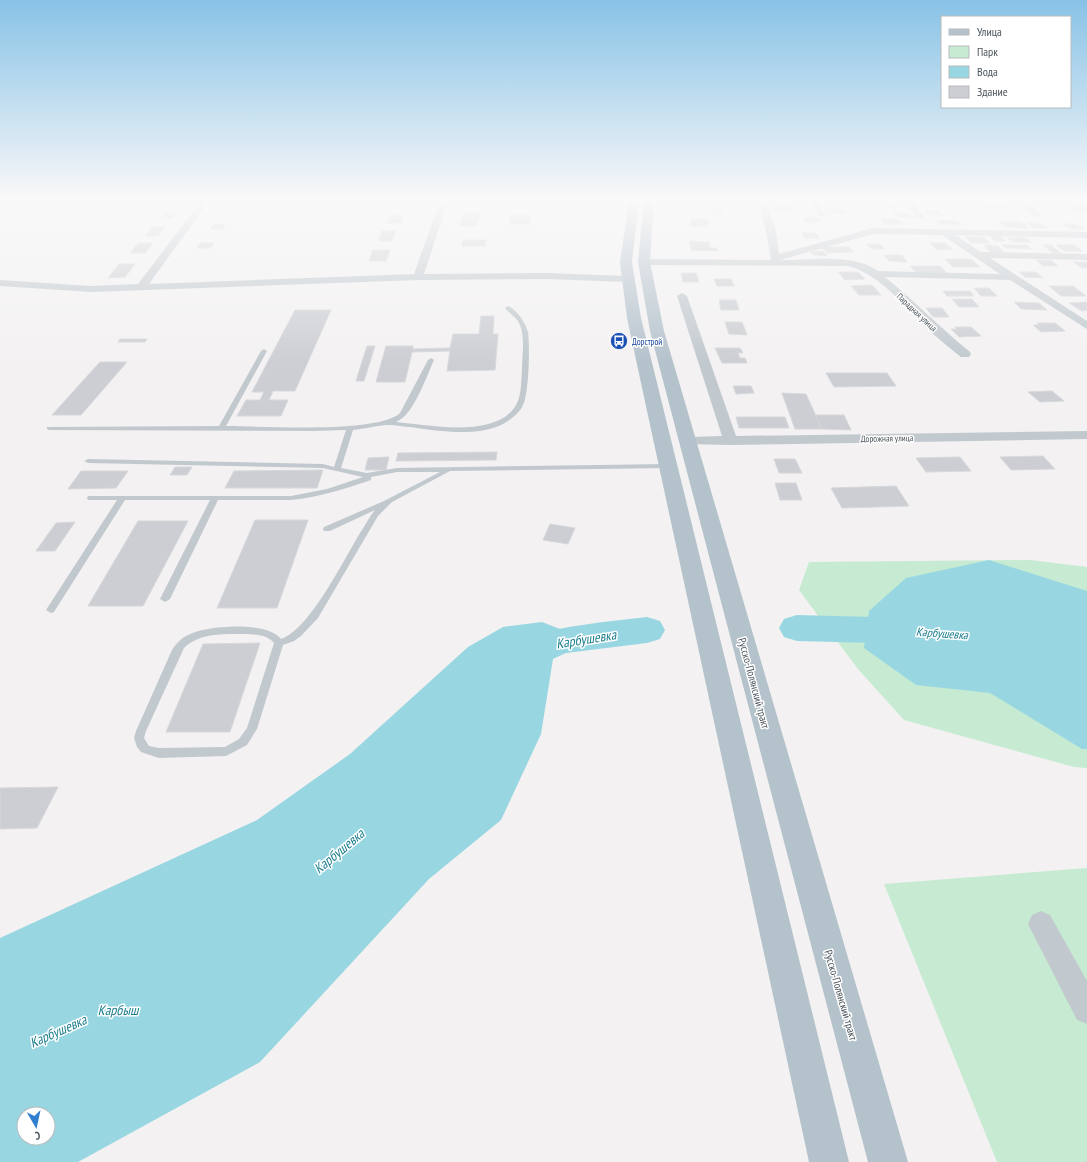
<svg xmlns="http://www.w3.org/2000/svg" width="1087" height="1162" font-family="'PT Sans Narrow',sans-serif">
	<style>
		.green { fill: #c6ebd2 }
		.water { fill: #98d7e2; fill-rule: evenodd }
		.lines { fill: none; stroke-linecap: round; stroke-linejoin: round }
		.river { fill: #98d7e2; fill-rule: evenodd }
		.building { fill: #ccced3; stroke: #d6d8db }
		.lane { fill: #c1c9ce; fill-rule: evenodd }
		.street { fill: #c1c9ce; fill-rule: evenodd }
		.primary { fill: #b4c2cc; fill-rule: evenodd }
		.labels { text-anchor: middle; dominant-baseline: central; stroke-width: 3; stroke-linejoin: round; paint-order: stroke }
		.far-street-label { font-size: 9px; fill: #4b555c; stroke: #fff }
		.far-transit-label { font-size: 9px; fill: #164399; stroke: #fff; text-anchor: start }
		.street-label { font-size: 11px; fill: #4b555c; stroke: #fff }
		.water-label { font-size: 12px; font-style: italic; fill: #1d7e8e; stroke: #fff }
		.near-water-label { font-size: 14px; font-style: italic; fill: #1d7e8e; stroke: #fff }
	</style>
	<rect width="100%" height="100%" fill="#f3f1f1"/>
	<g class="green">
		<path d="M706,201H717L724,210L723,214L713,215L705,211Z"/>
		<path d="M1030,560L1087,567V768L1074,767L904,720L858,669L799,590L809,562Z"/>
		<path d="M1087,868V1162H997L884,884Z"/>
	</g>
	<g class="water">
		<path d="M989,560L1087,591V749H1082L990,693L916,685L864,648L869,611L906,578Z"/>
		<path d="M542,622L591,641L553,659L541,734L501,820L429,879L260,1062L78,1162H0V938L257,820L350,754L468,647L503,627ZM24,1114H48V1138H24Z"/>
	</g>
	<g class="lines">
		<g class="river">
			<path d="M797,615L913,618L926,622L931,631L926,640L913,644L797,641L784,637L779,628L784,619Z"/>
			<path d="M647,617L660,621L665,630L660,639L647,643L566,653L539,659L526,655L520,646L526,637C565,625 606,622 647,617Z"/>
		</g>
	</g>
	<g class="building">
		<path d="M175,201H187L184,204L172,205Z"/>
		<path d="M230,201H245L243,204H228Z"/>
		<path d="M396,201H409L407,207H393Z"/>
		<path d="M880,201L899,202L903,207H884Z"/>
		<path d="M465,202H484L483,206H464Z"/>
		<path d="M983,203L1001,204L1007,208H988Z"/>
		<path d="M773,206L791,207L792,211L774,210Z"/>
		<path d="M1071,206H1086L1087,213L1073,212L1066,207H1073Z"/>
		<path d="M825,208L844,209L846,213L827,212Z"/>
		<path d="M923,211H939L943,215L926,214Z"/>
		<path d="M165,212H177L172,218L160,219Z"/>
		<path d="M893,212L909,213L914,218L897,217Z"/>
		<path d="M463,213H480L477,226H460Z"/>
		<path d="M390,215H404L401,223H386Z"/>
		<path d="M511,215H531L530,224H510Z"/>
		<path d="M802,217H817L822,222H806Z"/>
		<path d="M692,218L709,220L707,227L690,226Z"/>
		<path d="M880,219H898L902,224H884Z"/>
		<path d="M937,220L957,221L961,225L941,224Z"/>
		<path d="M998,221L1021,222L1028,228L1005,227Z"/>
		<path d="M1027,223H1041L1047,228H1034Z"/>
		<path d="M225,224L223,229H210L213,225Z"/>
		<path d="M1063,224H1076L1084,229H1071Z"/>
		<path d="M152,227H165L158,236H145Z"/>
		<path d="M382,231H396L392,241H378Z"/>
		<path d="M802,233H815L819,238H805Z"/>
		<path d="M989,235H999L1006,241H995Z"/>
		<path d="M965,237H984L990,243H971Z"/>
		<path d="M1007,237L1026,238L1031,242H1012Z"/>
		<path d="M463,240H486L485,246H462Z"/>
		<path d="M689,241L709,242L710,248H717L718,251L691,250Z"/>
		<path d="M138,243H153L145,253H130Z"/>
		<path d="M200,243H214L211,248H197Z"/>
		<path d="M929,243H944L953,249L938,250Z"/>
		<path d="M866,244H880L885,249H872Z"/>
		<path d="M984,245L998,246L1005,253L990,252Z"/>
		<path d="M1002,245H1027L1031,249L1006,248Z"/>
		<path d="M1043,245H1051L1061,253H1053Z"/>
		<path d="M1056,245H1074L1082,251H1064Z"/>
		<path d="M821,247H849L854,252L827,253Z"/>
		<path d="M373,250H390L386,261H369Z"/>
		<path d="M823,251L828,256L814,255L810,252Z"/>
		<path d="M884,255H902L907,262L889,261Z"/>
		<path d="M945,259H971L980,267H953Z"/>
		<path d="M1036,260H1051L1058,266H1043Z"/>
		<path d="M1073,262H1087V268H1082Z"/>
		<path d="M119,264H135L125,277L108,278Z"/>
		<path d="M910,266H940L947,273H917Z"/>
		<path d="M838,272H858L865,279L845,280Z"/>
		<path d="M1019,272H1036L1043,278L1025,277Z"/>
		<path d="M681,273H696L699,282H683Z"/>
		<path d="M714,279H731L734,286H717Z"/>
		<path d="M872,285L881,295H859L851,286Z"/>
		<path d="M1049,286H1073L1086,296H1061Z"/>
		<path d="M974,288H989L997,296H981Z"/>
		<path d="M943,291H970L974,296H947Z"/>
		<path d="M952,299H972L979,307H959Z"/>
		<path d="M719,300H736L739,310H721Z"/>
		<path d="M1014,302L1039,303L1047,310L1021,309Z"/>
		<path d="M1087,302V310L1082,311L1069,303Z"/>
		<path d="M926,308H942L949,317H933Z"/>
		<path d="M295,310H331L295,391H273L269,400H288L281,416H237L246,400H260L264,392H252Z"/>
		<path d="M481,316H494L493,334H498L495,370L447,371L450,351L412,352L405,382H376L386,346H413V349L450,348L453,334H479Z"/>
		<path d="M725,322H742L747,335L729,334Z"/>
		<path d="M1037,323H1055L1065,331L1041,332L1033,325H1039Z"/>
		<path d="M955,327H971L981,336L959,337L951,329H957Z"/>
		<path d="M120,339H147L145,342H118Z"/>
		<path d="M367,346H375L364,381H356Z"/>
		<path d="M715,348H740L743,353H738L740,358H745L747,363H722Z"/>
		<path d="M100,362H127L81,415H52Z"/>
		<path d="M826,373H887L896,386L834,387Z"/>
		<path d="M733,386H751L754,393L736,394Z"/>
		<path d="M1052,391L1064,401L1040,402L1028,392Z"/>
		<path d="M782,393L806,394L822,429H795Z"/>
		<path d="M815,415H844L851,430L822,429Z"/>
		<path d="M736,417H785L789,428H739Z"/>
		<path d="M497,452L496,460L396,461L398,453Z"/>
		<path d="M1043,456L1055,469L1011,470L1000,457Z"/>
		<path d="M389,457L386,470H365L368,458Z"/>
		<path d="M960,457L971,471L926,472L916,458Z"/>
		<path d="M774,459H795L802,473H779Z"/>
		<path d="M175,467H192L187,475H170Z"/>
		<path d="M323,470L317,488H225L234,471Z"/>
		<path d="M81,471H128L116,488L68,489Z"/>
		<path d="M775,483H796L802,500H780Z"/>
		<path d="M896,486L909,506L842,508L831,488Z"/>
		<path d="M255,520H308L277,608H217Z"/>
		<path d="M138,521H188L143,606H88Z"/>
		<path d="M75,522L55,551H36L56,523Z"/>
		<path d="M550,524L575,528L568,544L543,540Z"/>
		<path d="M260,643L230,732H166L203,644Z"/>
		<path d="M58,787L37,828L0,829V788Z"/>
	</g>
	<g class="lines">
		<path class="lane" d="M508,306C517,310 525,322 528,332C530,345 529,394 523,405C519,414 510,420 501,425C476,437 437,431 410,427C404,427 396,425 389,425C378,425 365,429 353,430L341,468L367,473L397,468L667,464L671,466L670,468L450,471L392,502L378,516L318,618L301,636L294,641L283,645L257,729L247,745L226,756L159,758L141,752L137,747L134,738L136,731L172,650C176,644 181,638 188,635C207,625 267,621 281,639C310,629 343,561 360,533C365,526 369,517 375,510L330,531H324L323,529L324,527L384,501L440,472H397L371,477V480C345,489 319,497 291,500H218L170,599L165,602L160,599L210,500H125L54,612L51,613L46,610L117,500H88L87,498L88,496H291L327,489L363,477L323,468L88,463L84,461L88,459L323,464L334,467L346,430L314,431L49,430L47,429V427L219,426L261,351L264,349L267,351L226,426C260,426 378,434 400,413L428,360L431,358L434,360C426,377 414,415 396,422C429,425 497,439 516,405C522,395 521,380 522,369C522,354 526,335 518,321C514,316 509,313 505,308ZM248,634C258,635 267,635 274,643L247,728L239,739L225,747L159,748L149,746L144,738L146,731L184,648C200,632 226,634 248,634Z"/>
		<g class="street">
			<path d="M201,201H209L149,284L414,274L440,201H448L424,274L547,273L628,276L633,279L628,282L547,279L418,280L91,292L0,286V280L91,286L138,284Z"/>
			<path d="M758,201H766L776,231L779,254L873,228L1087,232V238L955,235L981,252L1087,254V260L990,258L1087,321V329L1010,280L885,277C915,301 940,328 969,351L971,354L969,357H961C951,349 941,341 932,333C906,309 884,277 849,266L644,265L639,262L644,259L771,260L766,231ZM873,234L942,235L1000,274L878,271C856,253 808,260 780,260Z"/>
			<path d="M809,201H817L825,214L824,216H818Z"/>
			<path d="M903,201H912L924,216L923,218H917Z"/>
			<path d="M1016,201H1025L1042,215L1038,218L1035,217Z"/>
			<path d="M682,293L687,296L736,436L1087,431V439L731,445L683,444L681,441L683,438L688,437L722,436L677,296Z"/>
			<path d="M1041,911L1050,915L1087,981V1024L1077,1020L1028,924L1032,915Z"/>
		</g>
		<g class="primary">
			<path d="M629,201H639L632,262L641,318L849,1162H809L627,318L620,262Z"/>
			<path d="M644,201H654L650,262L664,331L908,1162H868L650,331L638,262Z"/>
		</g>
	</g>
	<linearGradient id="sky" x2="0" y2="1"><stop stop-color="#88c2e6"/><stop offset="0.55" stop-color="#faf9f9"/><stop offset="1" stop-color="#faf9f9" stop-opacity="0"/></linearGradient>
	<rect width="1087" height="364" fill="url(#sky)"/>
	<defs>
		<symbol id="bus-disc" viewBox="-11 -11 22 22"><circle r="9.5" fill="#1a4fb4" stroke="#fff"/><path d="M-5-6H5V4H4V6H2V4H-2V6H-4V4H-5ZM-3.5-4V0h7V-4ZM-3.5 1.2v1.5H-2V1.2ZM2 1.2v1.5H3.5V1.2Z" fill="#fff"/></symbol>
	</defs>
	<g fill-rule="evenodd">
		<use href="#bus-disc" x="609" y="331" width="20" height="20"/>
	</g>
	<g class="labels">
		<g class="far-street-label">
			<text transform="translate(917 312) rotate(43)">Парадная улица</text>
			<text transform="translate(887 438) rotate(-1)">Дорожная улица</text>
		</g>
		<g class="far-transit-label">
			<text x="632" y="341">Дорстрой</text>
		</g>
		<g class="street-label">
			<text transform="translate(754 683) rotate(75)">Русско-Полянский тракт</text>
			<text transform="translate(841 995) rotate(74)">Русско-Полянский тракт</text>
		</g>
		<g class="water-label">
			<text transform="translate(942 633) rotate(4)">Карбушевка</text>
		</g>
		<g class="near-water-label">
			<text transform="translate(586 639) rotate(-9)">Карбушевка</text>
			<text transform="translate(339 851) rotate(-40)">Карбушевка</text>
			<text x="118" y="1010">Карбыш</text>
			<text transform="translate(58 1031) rotate(-24)">Карбушевка</text>
		</g>
	</g>
	<rect x="941" y="16" width="130" height="92" fill="#ffffff" stroke="#b7bbbe"/>
	<rect x="949" y="29" width="20" height="6" fill="#b4c2cc" stroke="#b7bbbe"/>
	<text x="977" y="36" font-size="12" fill="#4b555c">Улица</text>
	<rect x="949" y="46" width="20" height="12" fill="#c6ebd2" stroke="#b7bbbe"/>
	<text x="977" y="56" font-size="12" fill="#4b555c">Парк</text>
	<rect x="949" y="66" width="20" height="12" fill="#98d7e2" stroke="#b7bbbe"/>
	<text x="977" y="76" font-size="12" fill="#4b555c">Вода</text>
	<rect x="949" y="86" width="20" height="12" fill="#ccced3" stroke="#b7bbbe"/>
	<text x="977" y="96" font-size="12" fill="#4b555c">Здание</text>
	<g transform="translate(36 1126) rotate(171)"><circle r="19" fill="#ffffff" stroke="#b7bbbe"/>
	<path d="M0-3L7 15L0 10L-7 15Z" fill="#307fce"/>
	<text y="-6" font-size="11" font-weight="bold" text-anchor="middle" fill="#4b555c">С</text>
	</g>
</svg>
